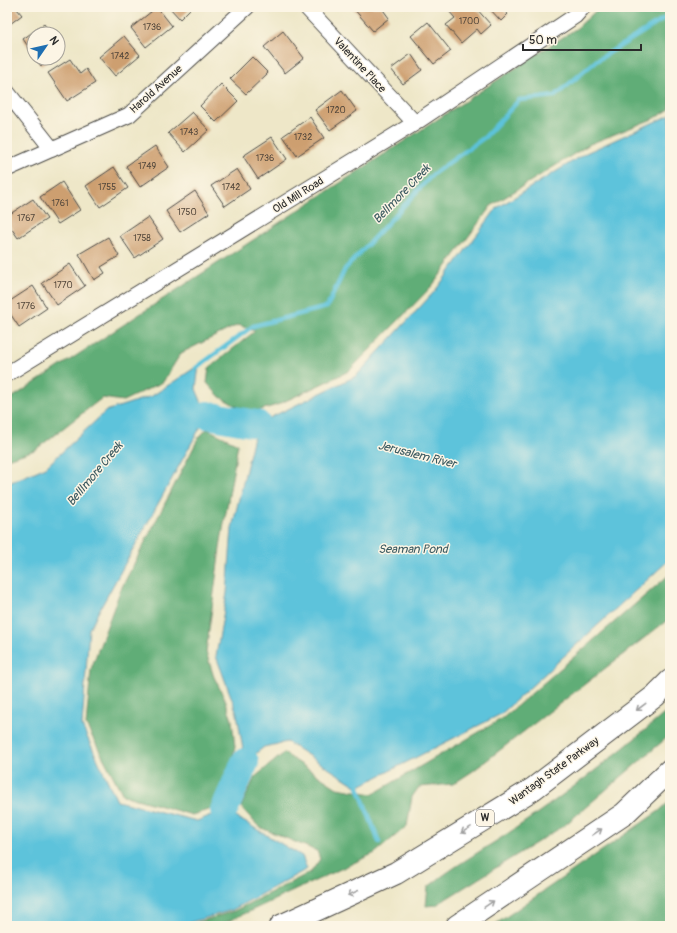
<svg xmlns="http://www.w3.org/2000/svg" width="677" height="933" font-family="Pangolin,sans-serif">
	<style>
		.forest { fill: #61ad77; stroke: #466c51 }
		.water { fill: #5dc3db; stroke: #447783 }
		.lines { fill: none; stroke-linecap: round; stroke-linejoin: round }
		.stream { stroke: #5dc3db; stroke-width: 4.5 }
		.river { stroke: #5dc3db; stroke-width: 28 }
		.building { fill: #cd9f70 }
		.minor-casing { stroke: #484743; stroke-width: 17 }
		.highway-casing { stroke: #484743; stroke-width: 24 }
		.minor { stroke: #fff; stroke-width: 15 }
		.highway { stroke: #fff; stroke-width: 22 }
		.oneway { stroke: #a0a0a0 }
		.labels { text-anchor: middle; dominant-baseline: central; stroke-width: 3; stroke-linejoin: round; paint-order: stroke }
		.number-label { font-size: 9px; fill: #54483c }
		.shield { fill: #fcf5e5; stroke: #6a6863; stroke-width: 1 }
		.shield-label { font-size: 10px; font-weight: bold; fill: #2b2b2b }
		.street-label { font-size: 11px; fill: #2b2b2b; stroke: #fcf5e5 }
		.water-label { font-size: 12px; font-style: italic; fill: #3a5960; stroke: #fcf5e5 }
	</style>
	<rect width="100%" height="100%" fill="#fcf5e5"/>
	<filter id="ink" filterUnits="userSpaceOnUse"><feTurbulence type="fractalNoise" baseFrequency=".025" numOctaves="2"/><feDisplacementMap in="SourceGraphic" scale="8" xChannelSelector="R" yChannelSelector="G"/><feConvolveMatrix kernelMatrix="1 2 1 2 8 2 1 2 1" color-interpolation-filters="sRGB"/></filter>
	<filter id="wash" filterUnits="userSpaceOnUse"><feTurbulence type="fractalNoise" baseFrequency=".012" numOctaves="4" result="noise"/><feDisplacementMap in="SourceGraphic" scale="16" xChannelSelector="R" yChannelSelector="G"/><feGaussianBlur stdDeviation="0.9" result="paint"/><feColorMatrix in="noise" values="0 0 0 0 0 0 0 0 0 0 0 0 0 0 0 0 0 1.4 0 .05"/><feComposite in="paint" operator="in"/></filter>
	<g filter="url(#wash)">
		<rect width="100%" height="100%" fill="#eee7c8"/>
		<g class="forest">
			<path d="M600,7H645L650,13L659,7H670V109L655,118L590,144L491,206L432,286L349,371L277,405L254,412L240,408L220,397L207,383L209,368L255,331L238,325L181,353L163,382L123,401L102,398L35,450L7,459V401L577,28Z"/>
			<path d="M207,429L238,444L221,541L206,652L214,677L225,699L232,720L235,747L227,783L211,809L192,815L123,795L86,725L91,669L120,591L199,437Z"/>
			<path d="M670,574V618L473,771L453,784L419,787L412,797L407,826L375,853L218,926H186L234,911L311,872L320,859L317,851L259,827L241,807L255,777L284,753L337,788L373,794L503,718Z"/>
			<path d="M670,709V735L565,825L436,905L426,906L428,887C456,864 487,848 516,828C570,791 621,751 670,709Z"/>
			<path d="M670,801V926H493L659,811Z"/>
		</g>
		<g class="water">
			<path d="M670,115V559L501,714L358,787L287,742L264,747L245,762L237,713L216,656L227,593L232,528L257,424L356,376L435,291L497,208L586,153Z"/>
			<path d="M199,365L196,389L207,415L89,629L82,726L117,801L197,821L224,810L302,856L307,869L232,910L178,926H7V484L46,467L106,411L152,396Z"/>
		</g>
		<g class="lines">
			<g class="stream">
				<path d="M196,368L253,326L327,307L345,269L433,174L485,137L519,100L555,96L596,61L670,15"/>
				<path d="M202,415L261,425"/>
				<path d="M358,787L379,842"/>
			</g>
			<g class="river">
				<path d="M207,415L257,424"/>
				<path d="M224,810L245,762"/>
			</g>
		</g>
		<g id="blocks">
			<g class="building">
				<path d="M7,7H20L17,9L22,15L10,24L7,20Z"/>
				<path d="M157,7L172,26L146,47L131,28Z"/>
				<path d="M169,7H192L180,19Z"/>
				<path d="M354,7H381L389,18L373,31L353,8Z"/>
				<path d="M452,7H462L463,9L466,7H475L491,25L481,34L477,29L461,43L446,25L455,18L448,10Z"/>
				<path d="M488,7H508L504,11L508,14L501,21Z"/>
				<path d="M428,22L451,51L434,64L411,36Z"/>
				<path d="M44,24L51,34H34V55L23,39Z"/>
				<path d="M283,31L304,58L285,73L264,47Z"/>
				<path d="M124,36L140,55L115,76L99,57Z"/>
				<path d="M411,54L422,70L403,84L391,69Z"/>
				<path d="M252,57L268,73L246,94L230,79Z"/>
				<path d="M36,58H53L41,66Z"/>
				<path d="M70,59L80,74L86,69L95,83L67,101L48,73Z"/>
				<path d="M221,84L238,101L216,122L200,106Z"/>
				<path d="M342,90L357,111L330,130L315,110Z"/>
				<path d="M192,112L209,130L185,152L168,133Z"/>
				<path d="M310,117L324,138L297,156L283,136Z"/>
				<path d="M272,137L287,159L258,179L243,156Z"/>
				<path d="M155,146L169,167L140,187L126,166Z"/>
				<path d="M114,167L128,188L100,207L86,186Z"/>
				<path d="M237,169L250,189L225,206L211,186Z"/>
				<path d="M62,182L80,210L58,224L40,197Z"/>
				<path d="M195,191L209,213L180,232L166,211Z"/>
				<path d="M33,199L47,219L18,238L7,222V216Z"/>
				<path d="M148,217L163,239L135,258L120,236Z"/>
				<path d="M108,237L119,256L101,267L105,273L94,280L79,254Z"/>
				<path d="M70,264L85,286L57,305L42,283Z"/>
				<path d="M33,286L47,308L19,327L7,309V303Z"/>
			</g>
		</g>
	</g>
	<g filter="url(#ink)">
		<use href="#blocks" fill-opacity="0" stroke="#484743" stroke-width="1"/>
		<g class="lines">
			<defs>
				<g id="minor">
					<path d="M306,7L415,123"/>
					<path d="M7,92L52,149"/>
					<path d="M7,169L129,115L247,7"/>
					<path d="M7,374L415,123L575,16L583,7"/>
				</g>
				<g id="highway">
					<path d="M281,926L396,873L533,789L655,696L670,681"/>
					<path d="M457,926L624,814L670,770"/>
				</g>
			</defs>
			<use href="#minor" class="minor-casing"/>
			<use href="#highway" class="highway-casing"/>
			<use href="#minor" class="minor"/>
			<use href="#highway" class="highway"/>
		</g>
		<defs><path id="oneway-shaft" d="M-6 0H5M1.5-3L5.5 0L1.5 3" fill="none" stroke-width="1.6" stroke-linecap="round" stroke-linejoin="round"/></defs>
		<g class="oneway">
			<use href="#oneway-shaft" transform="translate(641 707) rotate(143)"/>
			<use href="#oneway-shaft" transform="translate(466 830) rotate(148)"/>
			<use href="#oneway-shaft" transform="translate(597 832) rotate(-34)"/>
			<use href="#oneway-shaft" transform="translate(353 893) rotate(155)"/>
			<use href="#oneway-shaft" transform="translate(489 904) rotate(-34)"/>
		</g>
	</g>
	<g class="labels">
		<g class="number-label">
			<text x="469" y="21">1700</text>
			<text x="152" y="27">1736</text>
			<text x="120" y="56">1742</text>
			<text x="336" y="110">1720</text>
			<text x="189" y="132">1743</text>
			<text x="303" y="137">1732</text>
			<text x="265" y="158">1736</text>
			<text x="147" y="166">1749</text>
			<text x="107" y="187">1755</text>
			<text x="231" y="187">1742</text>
			<text x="60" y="203">1761</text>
			<text x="187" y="212">1750</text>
			<text x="26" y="218">1767</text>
			<text x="142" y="238">1758</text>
			<text x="63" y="285">1770</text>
			<text x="26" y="306">1776</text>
		</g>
		<rect class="shield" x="476" y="810" width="18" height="16" rx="3"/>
		<g class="shield-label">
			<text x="485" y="818">W</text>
		</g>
		<g class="street-label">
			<text transform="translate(360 65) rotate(47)">Valentine Place</text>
			<text transform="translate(156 89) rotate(-42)">Harold Avenue</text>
			<text transform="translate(298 195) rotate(-32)">Old Mill Road</text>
			<text transform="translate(554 771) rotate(-36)">Wantagh State Parkway</text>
		</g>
		<g class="water-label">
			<text transform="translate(402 194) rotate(-46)">Bellmore Creek</text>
			<text transform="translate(417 455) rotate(14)">Jerusalem River</text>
			<text transform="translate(95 474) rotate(-50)">Belllmore Creek</text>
			<text x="413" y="549">Seaman Pond</text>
		</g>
	</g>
	<rect width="677" height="933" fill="none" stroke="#fcf5e5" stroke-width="24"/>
	<g transform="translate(46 46) rotate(56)"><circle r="19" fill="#fcf5e5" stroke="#a8a49b"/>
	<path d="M0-3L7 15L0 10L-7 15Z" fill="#1f6fb2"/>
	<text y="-6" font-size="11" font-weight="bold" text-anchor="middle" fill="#2b2b2b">N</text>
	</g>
	<path d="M523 44v6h118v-6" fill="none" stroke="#2b2b2b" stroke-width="2"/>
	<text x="529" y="44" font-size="12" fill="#2b2b2b" stroke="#fcf5e5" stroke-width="3" paint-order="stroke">50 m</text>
</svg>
